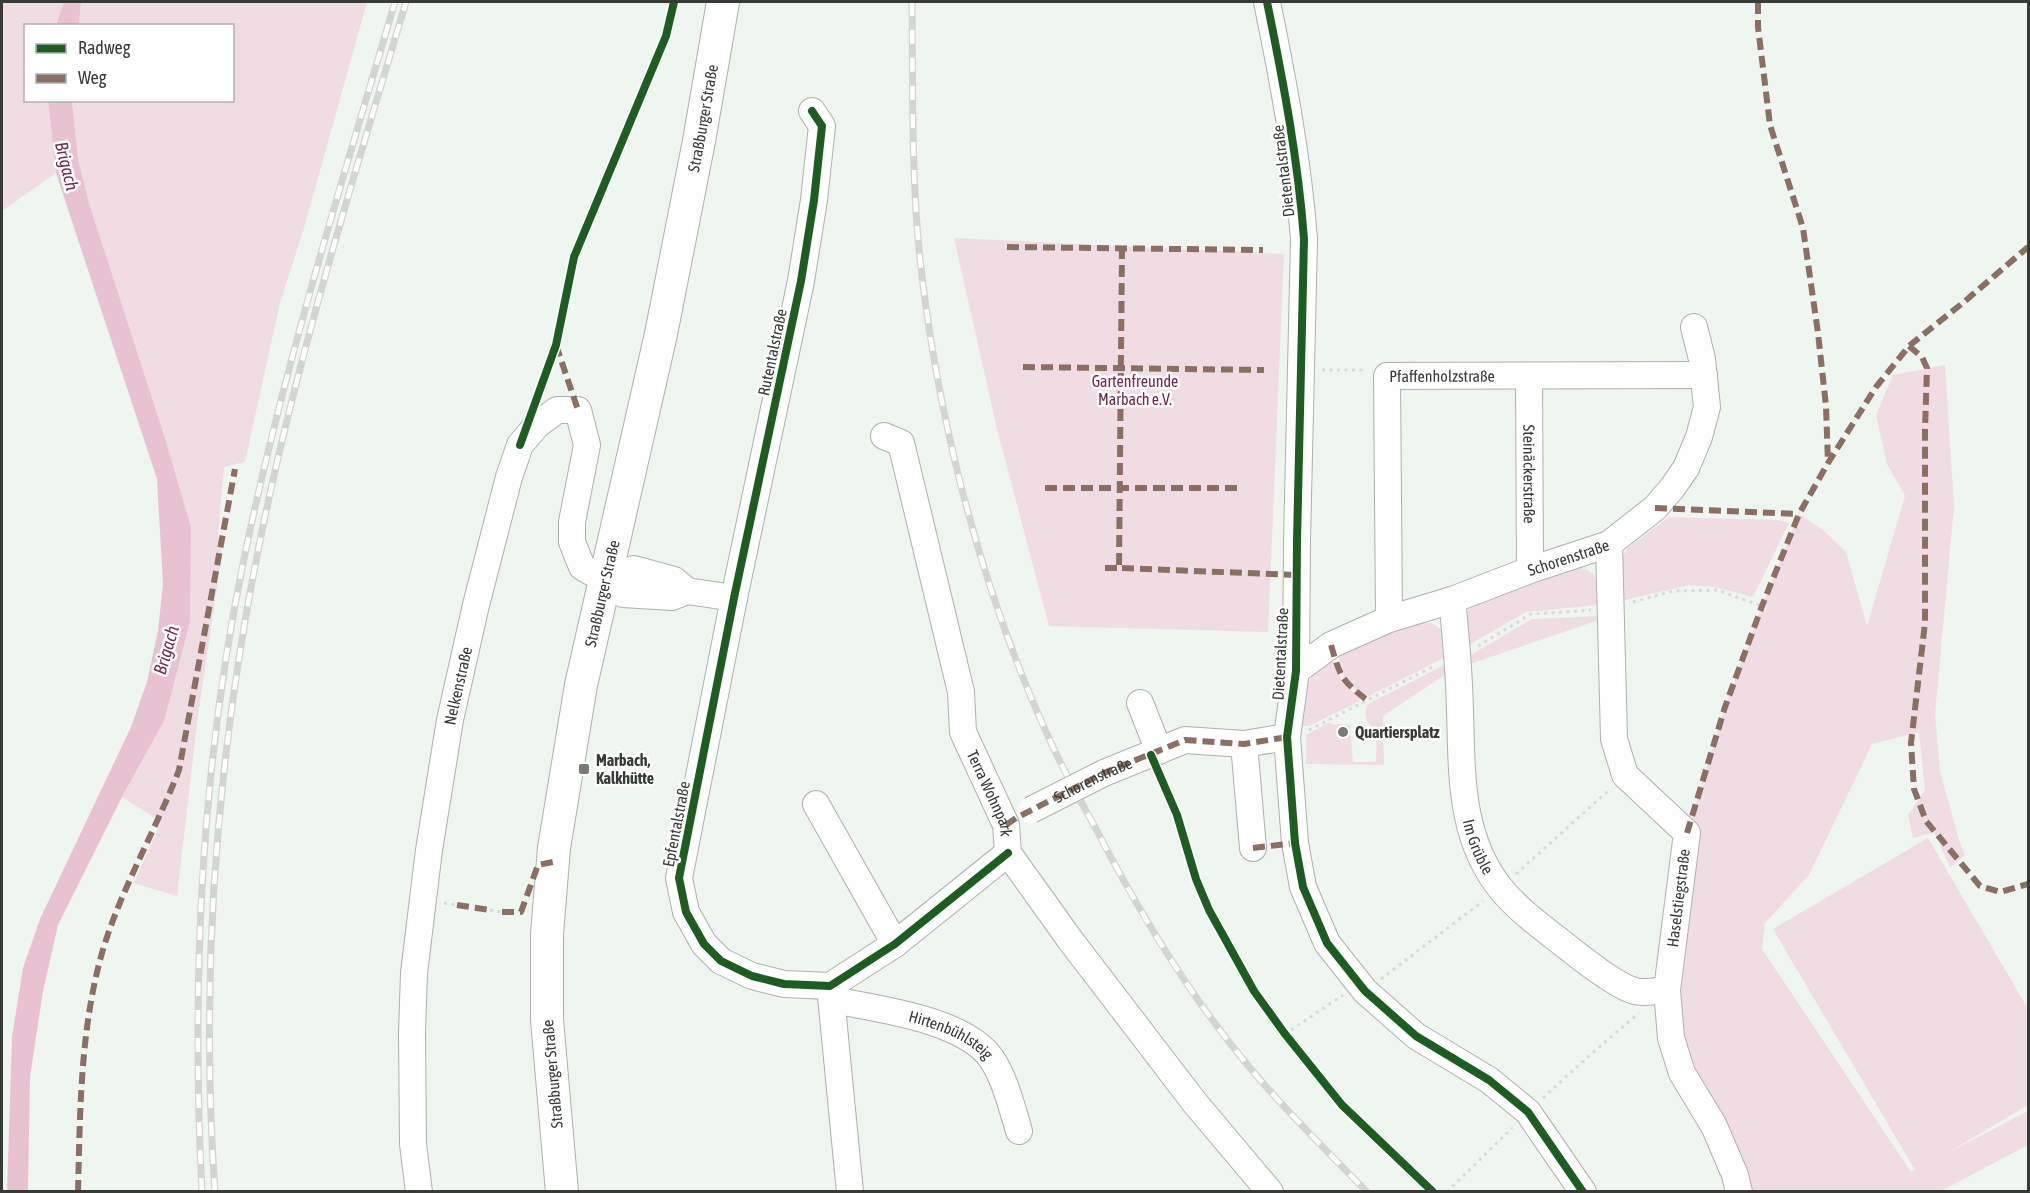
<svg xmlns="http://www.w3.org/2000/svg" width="2030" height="1193" font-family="'Asap Condensed',sans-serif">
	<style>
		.green { fill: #f0dde3 }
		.water { fill: #e9c2d2 }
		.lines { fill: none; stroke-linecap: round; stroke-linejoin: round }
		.minor-casing { stroke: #aeb2ae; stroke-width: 28 }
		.major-casing { stroke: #aeb2ae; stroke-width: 34 }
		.path { stroke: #d9dbd8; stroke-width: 3; stroke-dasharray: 3 4.5; stroke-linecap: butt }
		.minor { stroke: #fdfefd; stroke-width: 26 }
		.major { stroke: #fdfefd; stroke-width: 32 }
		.rail-casing { stroke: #d3d5d3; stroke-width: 7 }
		.rail { stroke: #fff; stroke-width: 4.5; stroke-dasharray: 14; stroke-linecap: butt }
		.minor-bridge-casing { stroke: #aeb2ae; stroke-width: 28; stroke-linecap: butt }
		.minor-bridge { stroke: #fdfefd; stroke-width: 26 }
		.quiet { stroke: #8d6e63; stroke-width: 6; stroke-dasharray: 12 6; stroke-linecap: butt }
		.cycleway-casing { stroke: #fff; stroke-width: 11 }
		.cycleway { stroke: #1b5e20; stroke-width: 8 }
		.poi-dot { fill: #777c77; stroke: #fff; stroke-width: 2 }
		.labels { text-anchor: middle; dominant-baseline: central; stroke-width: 5; stroke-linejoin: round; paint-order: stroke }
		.street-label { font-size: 16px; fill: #373b36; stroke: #fff }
		.park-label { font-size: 16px; fill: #6d294c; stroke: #fff }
		.poi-label { font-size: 16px; font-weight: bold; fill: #373b36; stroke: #fff; text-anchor: start }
		.water-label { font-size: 18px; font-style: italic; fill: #712c50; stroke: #fff }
	</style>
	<rect width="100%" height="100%" fill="#eff5ef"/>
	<g class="green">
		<path d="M2,2H64L56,25L26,26V100L48,101L56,173L2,211Z"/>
		<path d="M81,2H367L304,228L280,303L245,462L224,467L218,535L222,554L198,715L177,896L134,883L161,822L122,797L164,721L191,527L165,438L89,203L78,159L72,101L232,100V26L79,25Z"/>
		<path d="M954,238L1284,254L1268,632L1049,626L997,429Z"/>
		<path d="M1945,365L1954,506L1935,714L1940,771L1958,837L1965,856L1950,867L1934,832L1913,838L1908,815L1925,790L1919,732L1872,744L1809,875L1765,923L1762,949L1911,1172L1915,1170L1773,929L1928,838L2028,1009V1105L1946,1154L2028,1111V1145L1941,1191L1739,1192L1671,1038L1687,833L1725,707L1762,606L1799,514L1823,530L1846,552L1867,626L1905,496L1887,464L1876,415L1893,375Z"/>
		<path d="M1669,517L1777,520L1789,523L1753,597L1715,587L1689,585L1621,601L1620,560L1628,548Z"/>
		<path d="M1581,568C1600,571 1598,590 1599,605L1526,612L1467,646C1466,631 1462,614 1474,603L1561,570Z"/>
		<path d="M1598,616L1599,620L1467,665V657L1532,619Z"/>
		<path d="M1431,623C1447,630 1446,642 1446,657L1369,696C1350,691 1339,674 1339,655C1367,639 1398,623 1431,623Z"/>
		<path d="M1332,659L1343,683L1359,697L1360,701L1309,726H1297C1303,702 1306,669 1332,659Z"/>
		<path d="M1446,664V674L1383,716L1384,765L1306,764V735L1330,722L1331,724L1350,725L1353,762H1376C1376,754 1377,744 1376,736C1373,723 1360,722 1368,704Z"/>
	</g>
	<g class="water">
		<path d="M64,2H81L79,25H56Z"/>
		<path d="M48,101H72L78,159L89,203L165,438L191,527L190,622L164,721L122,797L58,925L43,991L30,1077L28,1191L7,1192L12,1037L23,968L40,919L131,727L147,682L158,631L163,584L157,479L56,173Z"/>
	</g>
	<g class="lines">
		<defs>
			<g id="minor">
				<path d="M1267,2C1283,80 1298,159 1304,239L1297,541L1296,671L1287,737L1295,843L1303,887L1327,943L1365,991L1416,1036L1489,1080L1528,1112L1583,1192"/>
				<path d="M812,111L822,126L814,200L801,281L734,598L679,878L686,912L704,944L721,961L752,976L784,984L830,986L895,944L1008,853"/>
				<path id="s1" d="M1529,376L1530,570"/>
				<path id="s2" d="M884,436L901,443L961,692L963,732L1006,825L1008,853L1071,941L1195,1103L1270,1192"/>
				<path d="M1609,544L1614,739L1625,775L1687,833L1667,990L1671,1038L1682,1073L1714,1126L1735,1175L1739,1192"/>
				<path d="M605,580L634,569L674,580L687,591"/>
				<path id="s3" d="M1452,600C1456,637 1459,673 1460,710C1462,772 1459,837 1501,889C1519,911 1543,928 1566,946C1581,958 1618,987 1635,991C1644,994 1657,990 1667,990"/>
				<path id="s4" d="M1389,619L1387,376L1704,375"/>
				<path id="s5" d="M1296,671L1331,645L1389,619L1452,600L1530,570L1609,544L1655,508L1673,487L1686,468L1699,437L1707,407L1702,359L1694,327"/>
				<path d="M1140,703L1159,751"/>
				<path d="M1244,744L1253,848"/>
				<path d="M1104,773L1185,740L1244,744L1287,737"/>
				<path d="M816,804L895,944"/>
				<path d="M830,986L850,1192"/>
				<path id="s6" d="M833,1000C877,1009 963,1019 991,1058C1005,1078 1012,1108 1019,1131"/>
				<path id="s7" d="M419,1192L413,1144L412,1033L414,973L429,850L450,720L476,605L509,477L520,445L537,425L557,410H578L587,445L572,522V542L582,567L605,580L623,594L672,597L687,591L734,598"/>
			</g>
			<g id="major">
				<path id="s8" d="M562,1192L547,1020V934L554,848L581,685L661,334L699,141L723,2"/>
			</g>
		</defs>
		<use href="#minor" class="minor-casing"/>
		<use href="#major" class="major-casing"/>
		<g class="path">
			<path d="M1322,370H1366"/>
			<path d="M1633,602L1673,591L1717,590L1762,606"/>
			<path d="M1478,646L1531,614L1591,610"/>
			<path d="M1309,730L1436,665"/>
			<path d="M1516,874L1609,790"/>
			<path d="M444,903L457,905"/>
			<path d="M490,910L502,912"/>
			<path d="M1381,979L1483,901"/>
			<path d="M1285,1034L1343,995"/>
			<path d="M1543,1098L1591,1054L1639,1013"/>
			<path d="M1447,1192L1512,1128"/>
		</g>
		<use href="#minor" class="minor"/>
		<use href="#major" class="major"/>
		<defs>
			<g id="rail">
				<path d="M912,2C913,87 911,174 920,259C938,424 983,597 1053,747C1066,775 1081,802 1096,829C1137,908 1184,987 1241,1057C1279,1104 1324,1148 1367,1192"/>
				<path d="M202,1192C191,978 201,764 245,554C284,367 341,185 395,2"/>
				<path d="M215,1192C198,950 221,707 275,471C311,313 360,157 406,2"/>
			</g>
		</defs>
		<use href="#rail" class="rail-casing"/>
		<use href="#rail" class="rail"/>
		<defs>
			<path id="minor-bridge" d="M1031,810L1104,773"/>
		</defs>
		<use href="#minor-bridge" class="minor-bridge-casing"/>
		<use href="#minor-bridge" class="minor-bridge"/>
		<g class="quiet">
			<path d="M1758,2V27L1770,125L1803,228L1818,333L1826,406L1828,463"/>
			<path d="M1007,247L1263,250"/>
			<path d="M1122,247L1119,568L1297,575"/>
			<path d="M556,345L578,410"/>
			<path d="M1909,346L1922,357L1927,368L1925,430V623L1911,743L1914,789L1926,821L1980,886L2000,892L2028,884"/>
			<path d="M1023,367L1264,370"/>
			<path d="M1045,488H1240"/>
			<path d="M1655,508L1799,514"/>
			<path d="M1105,568H1119"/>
			<path d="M1331,645C1340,676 1341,680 1367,700"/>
			<path id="s9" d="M1006,825L1016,818L1104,773L1185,740L1244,744L1287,737"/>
			<path d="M1687,833L1725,707L1762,606L1799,514L1828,463L1876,387L1909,346L1964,302L2028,247"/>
			<path d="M1253,848L1295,843"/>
			<path d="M457,905L490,910"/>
			<path d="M502,912H521L538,865L553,862"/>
			<path d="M78,1192C80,1115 80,1039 99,964C116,897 154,835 179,770L235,469"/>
		</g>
		<defs>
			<g id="cycleway">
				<path d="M1267,2C1283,80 1298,159 1304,239L1297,541L1296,671L1287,737L1295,843L1303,887L1327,943L1365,991L1416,1036L1489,1080L1528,1112L1583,1192"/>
				<path d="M812,111L822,126L814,200L801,281L734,598L679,878L686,912L704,944L721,961L752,976L784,984L830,986L895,944L1008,853"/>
				<path d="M520,445L556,345L574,257L666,36L674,2"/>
				<path d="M1151,755L1177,815L1196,879L1209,910L1254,991L1285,1034L1342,1105L1433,1192"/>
			</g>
		</defs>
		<use href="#cycleway" class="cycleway-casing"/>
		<use href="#cycleway" class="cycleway"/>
	</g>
	<g class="poi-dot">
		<circle cx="1343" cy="732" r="6"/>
		<rect x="578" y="763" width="12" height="12" rx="3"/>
	</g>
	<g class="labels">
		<g class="street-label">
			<text stroke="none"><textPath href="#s8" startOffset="1090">Straßburger Straße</textPath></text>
			<text transform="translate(1283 171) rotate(-97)">Dietentalstraße</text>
			<text transform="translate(772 352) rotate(-78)">Rutentalstraße</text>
			<text stroke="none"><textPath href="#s4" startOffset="298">Pfaffenholzstraße</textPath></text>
			<text stroke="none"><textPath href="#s1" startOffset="98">Steinäckerstraße</textPath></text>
			<text stroke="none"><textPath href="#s5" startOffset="297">Schorenstraße</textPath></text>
			<text stroke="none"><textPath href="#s8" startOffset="604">Straßburger Straße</textPath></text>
			<text transform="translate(1280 654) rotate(-87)">Dietentalstraße</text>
			<text stroke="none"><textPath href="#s7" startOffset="510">Nelkenstraße</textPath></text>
			<text stroke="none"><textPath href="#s9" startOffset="98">Schorenstraße</textPath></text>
			<text stroke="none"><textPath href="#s2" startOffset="382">Terra Wohnpark</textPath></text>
			<text transform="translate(676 824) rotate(-79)">Epfentalstraße</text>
			<text stroke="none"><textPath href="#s3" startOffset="249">Im Grüble</textPath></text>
			<text transform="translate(1678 898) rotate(-83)">Haselstiegstraße</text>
			<text stroke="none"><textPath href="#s6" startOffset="124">Hirtenbühlsteig</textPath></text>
			<text transform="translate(552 1074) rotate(-95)">Straßburger Straße</text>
		</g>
		<g class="park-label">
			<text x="1135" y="381">Gartenfreunde<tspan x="1135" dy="18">Marbach e.V.</tspan></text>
		</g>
		<g class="poi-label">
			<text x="1355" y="732">Quartiersplatz</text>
			<text x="596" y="760">Marbach,<tspan x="596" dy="18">Kalkhütte</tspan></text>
		</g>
		<g class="water-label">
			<text transform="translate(67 166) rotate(76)">Brigach</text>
			<text transform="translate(166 650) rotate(-74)">Brigach</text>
		</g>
	</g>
	<rect width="2030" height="1193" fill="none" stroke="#373b36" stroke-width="6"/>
	<rect x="24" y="24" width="210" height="78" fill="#ffffff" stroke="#afb1af" stroke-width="1.5"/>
	<rect x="36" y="44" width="30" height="9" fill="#1b5e20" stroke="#afb1af" stroke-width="1.5"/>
	<text x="78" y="54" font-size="18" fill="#373b36">Radweg</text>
	<rect x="36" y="74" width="30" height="9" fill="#8d6e63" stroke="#afb1af" stroke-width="1.5"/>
	<text x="78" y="84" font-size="18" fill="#373b36">Weg</text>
</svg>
